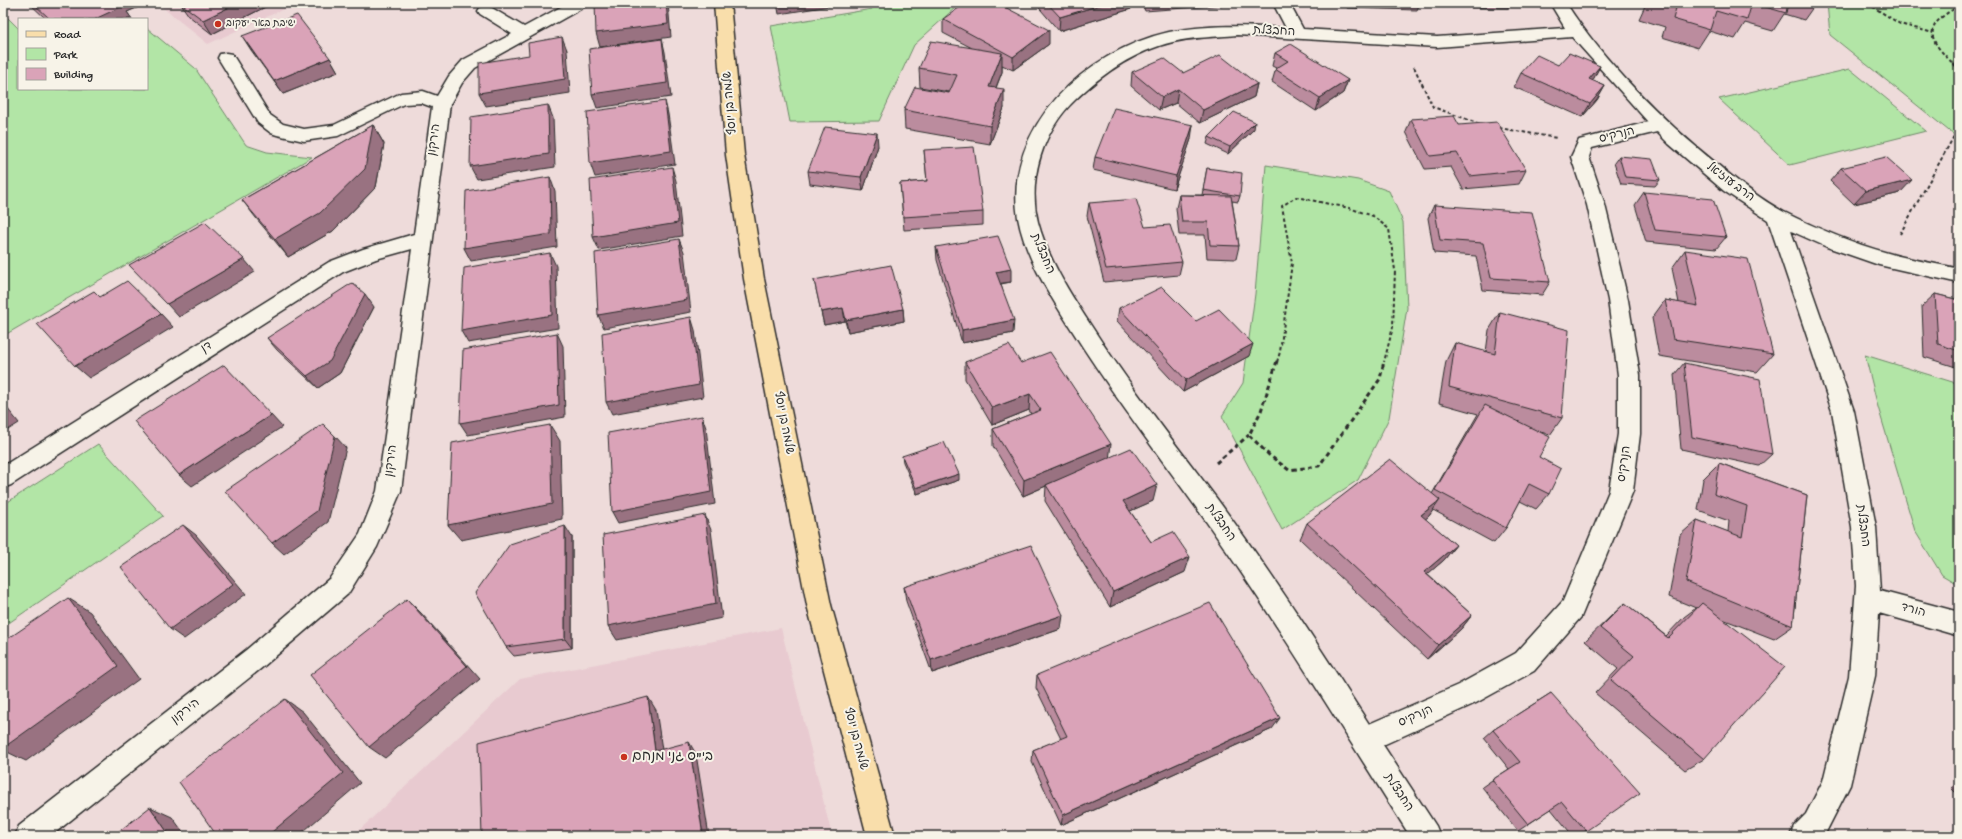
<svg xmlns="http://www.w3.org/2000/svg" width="1962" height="839" font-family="'Gochi Hand','Playpen Sans Hebrew',sans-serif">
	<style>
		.built { fill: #e8cad0 }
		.green { fill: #b2e5a6; stroke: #6e8868 }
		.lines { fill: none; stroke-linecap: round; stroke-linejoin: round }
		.minor-casing { stroke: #2b2b2b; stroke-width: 3 }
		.major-casing { stroke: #2b2b2b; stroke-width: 3 }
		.path-far1 { stroke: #2b2b2b; stroke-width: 2; stroke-dasharray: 3.5 2.5; stroke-linecap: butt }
		.path { stroke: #2b2b2b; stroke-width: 3; stroke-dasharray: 4.5 3.5; stroke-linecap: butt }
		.minor { fill: #f7f3e8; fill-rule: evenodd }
		.major { fill: #f9deab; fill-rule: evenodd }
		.wall { fill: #bb8c9e; stroke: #2b2b2b }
		.shaded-wall { fill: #997281; stroke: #2b2b2b }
		.building { fill: #daa3b8; stroke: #2b2b2b }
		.poi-dot { fill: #c8321e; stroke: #f7f3e8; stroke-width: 1.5 }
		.labels { text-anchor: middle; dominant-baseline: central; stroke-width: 4; stroke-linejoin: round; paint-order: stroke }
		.far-poi-label { font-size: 10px; fill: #2b2b2b; stroke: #f7f3e8; text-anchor: start }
		.street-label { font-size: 12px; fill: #2b2b2b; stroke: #f7f3e8 }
		.near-poi-label { font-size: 14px; fill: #2b2b2b; stroke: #f7f3e8; text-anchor: start }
	</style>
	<rect width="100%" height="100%" fill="#eedbda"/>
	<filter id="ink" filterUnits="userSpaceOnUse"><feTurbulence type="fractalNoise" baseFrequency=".025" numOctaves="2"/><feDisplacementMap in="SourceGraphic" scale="8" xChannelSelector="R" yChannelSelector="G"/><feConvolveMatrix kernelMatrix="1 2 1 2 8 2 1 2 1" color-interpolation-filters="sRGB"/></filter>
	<g filter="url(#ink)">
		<g class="built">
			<path d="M157,3H297L208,44Z"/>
			<path d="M781,628L832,836H353L520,679Z"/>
		</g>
		<g class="green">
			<path d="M872,3H963L956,7L914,45L879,121L790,122L771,26L872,9Z"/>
			<path d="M1827,3H1959V139L1830,35Z"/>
			<path d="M3,13L19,29V89H147V28L195,68L246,145L267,152L312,157L3,336Z"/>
			<path d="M1850,69L1926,131L1790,165L1719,99Z"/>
			<path d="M1266,165L1358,180L1389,191L1403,222L1407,308L1389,418L1358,480L1282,530L1222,416L1243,383L1255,294Z"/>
			<path d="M1865,355L1959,384V585L1942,575L1915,531L1878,407Z"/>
			<path d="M98,444L163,516L3,627V505Z"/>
		</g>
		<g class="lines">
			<defs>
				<g id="minor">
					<path d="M568,3H588L586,6L475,68L462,83L450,104L401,491L377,547L348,594L264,666L51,836H15L19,826L246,650L330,578L360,534L377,491L412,249L376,259L343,272L11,485L3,488V466L329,262L363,249L414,234L432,107L421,103L404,104L338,136L304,141L277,135L271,133L258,123L218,58L220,54L226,53L232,54L270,115L283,124L304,129L334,125L401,93L423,91L437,96L449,76L463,60L512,34L480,14L478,11L480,8L486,6L492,8L524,27Z"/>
					<path d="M1273,3H1289L1303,29L1437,37L1565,28L1550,3H1566C1603,61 1663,121 1717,164C1737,181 1760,199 1784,212C1816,228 1852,243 1888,253C1911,260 1935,263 1959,269V283L1879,265L1827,247L1791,231L1854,411L1876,527L1880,591L1959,612V636L1879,613L1875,676L1850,785L1824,836H1790L1794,826L1806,814L1823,781L1849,676L1856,586L1852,527L1832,411L1768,220L1724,191L1669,144L1657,132L1592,148L1589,157L1605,205L1628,300L1640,375V434L1633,491L1581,617L1534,671L1476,703L1383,745L1436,826L1440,836H1410C1342,729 1276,621 1203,517C1157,453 1110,391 1068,324C1048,292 1025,256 1018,218C1003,127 1086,51 1169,32C1207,24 1247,26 1286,28ZM1237,35L1437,47L1572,37L1648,122L1579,140L1571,157L1587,205L1608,300L1618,375V434L1609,491L1563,601L1516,653L1458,685L1369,724C1320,648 1271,572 1217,499C1174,442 1129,385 1090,324C1069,292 1048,259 1038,222C1027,179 1044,129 1075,100C1103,73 1135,51 1173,42C1193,37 1216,37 1237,35Z"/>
				</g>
				<path id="major" d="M714,3H730L744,155L764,279L831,605L895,836H867L807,605L744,279L726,155Z"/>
			</defs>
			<use href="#minor" class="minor-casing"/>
			<use href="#major" class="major-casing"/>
			<g class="path-far1">
				<path d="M1867,3L1900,24L1933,33"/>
				<path d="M1959,6C1918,28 1930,42 1959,69"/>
				<path d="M1414,67L1433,107L1480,124"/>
				<path d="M1499,128L1557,138"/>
				<path d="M1900,234L1959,127"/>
				<path d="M1277,362L1280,352L1292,263L1282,206L1296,197L1349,208L1373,216L1389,229L1395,270L1393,327L1384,362"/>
			</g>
			<g class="path">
				<path d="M1277,361L1261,411L1249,435L1269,455L1289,470L1319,466L1380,379L1384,361"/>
				<path d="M1216,463L1249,435"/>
			</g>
			<use href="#minor" class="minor"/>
			<use href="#major" class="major"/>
		</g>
		<g class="wall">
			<path d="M29,3H148L127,12L132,19H46Z"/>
			<path d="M180,3H273L212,34L189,16Z"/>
			<path d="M1035,3H1132L1131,9L1059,31Z"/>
			<path d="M1142,3H1237V4L1145,11Z"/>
			<path d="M1346,3H1420L1417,10L1347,8Z"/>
			<path d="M1444,3H1510L1508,8L1445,7Z"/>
			<path d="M1646,3H1816L1804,20L1784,14L1773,31L1745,23L1735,39L1709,31L1698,48L1662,37L1665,27L1639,19L1644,8Z"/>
			<path d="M943,19L1049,44L1013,70L1002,65V72L996,88L1004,108L990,144L905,129L904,110L949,92L920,87L919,68L972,48L943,33Z"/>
			<path d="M242,36L330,58L338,72L283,94L251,50Z"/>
			<path d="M1275,53L1348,80L1343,93L1316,111L1272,82L1276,68L1272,66Z"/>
			<path d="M1558,65L1600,66L1592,81L1605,86L1597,100L1582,117L1514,87L1521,73Z"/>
			<path d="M1132,72L1183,73L1257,84L1254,97L1200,123L1176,103L1159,110L1131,86Z"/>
			<path d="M1411,119L1459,125L1526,170L1519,184L1463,189L1451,167L1425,169L1406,132Z"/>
			<path d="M373,125L384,144L376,187L333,231L288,257L256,218L242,200Z"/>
			<path d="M1254,129L1228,154L1207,144L1209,137Z"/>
			<path d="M1191,139L1174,189L1093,170L1095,157Z"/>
			<path d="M878,146L863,191L810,184L808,171Z"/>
			<path d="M924,150L983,212V225L904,230L900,183L927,181Z"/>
			<path d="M1619,156L1660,180L1655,186L1621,184L1614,163Z"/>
			<path d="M1207,168L1240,196L1238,202L1232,201L1239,246L1236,259L1207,258L1205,235H1179L1176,208L1179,195H1202Z"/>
			<path d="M1841,168L1900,193L1854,204L1830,181Z"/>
			<path d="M1644,192L1726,237L1716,249L1646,242L1635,205Z"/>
			<path d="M1089,203L1145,227L1182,262L1179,275L1104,282L1087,216Z"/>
			<path d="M1434,205L1550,282L1542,295L1483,290L1476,256L1434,253L1428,218Z"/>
			<path d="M936,247L1011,282L1001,284L1013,333L962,343L937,260Z"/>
			<path d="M1685,250L1773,354L1757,372L1659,356L1652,318L1665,300L1679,303L1672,268Z"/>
			<path d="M814,280L903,309L904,321L848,332L845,321L824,325Z"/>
			<path d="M1935,294L1959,300V368L1924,357L1922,306Z"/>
			<path d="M374,307L340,373L318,388L277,350L267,338Z"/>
			<path d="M1119,308L1196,321L1249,356L1183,392L1117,321Z"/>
			<path d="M1500,312L1562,418L1550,435L1538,431L1539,457L1549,494L1536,509L1520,501L1506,528L1494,543L1433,510L1429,516L1425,519L1456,545L1444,560L1427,574L1472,615L1461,629L1427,659L1300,539L1307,523L1432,494L1478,414L1439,403L1446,361L1455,343L1486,352L1489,330Z"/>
			<path d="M965,362L1021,363L1109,458L1153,501L1130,511L1151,542L1185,572L1110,607L1045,501L1046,486L1023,496L993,446V429L1031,414L1029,410L992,425L965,379Z"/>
			<path d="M1684,363L1772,454L1759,466L1681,449L1674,375Z"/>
			<path d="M902,456L959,480L917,494L903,462Z"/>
			<path d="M1719,463L1807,495L1793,626L1774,639L1720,618L1704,759L1685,770L1595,693L1618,669L1585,641L1610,617L1625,603L1666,636L1684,617L1696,608L1669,597L1680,535L1697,520L1728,532L1729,521L1698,510L1703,479Z"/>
			<path d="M572,537V648L514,656L506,647Z"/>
			<path d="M904,587L1061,629L932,673L906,601Z"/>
			<path d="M1037,675L1272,729L1061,825L1032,762L1033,750L1061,739L1036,688Z"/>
			<path d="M1551,693L1586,831L1577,836H1573L1551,809L1518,831L1482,787L1492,780L1509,769L1484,738L1493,730Z"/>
			<path d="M1959,782V796L1951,788Z"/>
		</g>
		<g class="shaded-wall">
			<path d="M116,3H148L127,12L132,19H95Z"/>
			<path d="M238,3H273L212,34L203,20Z"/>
			<path d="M666,3H668L671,37L600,47L596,33Z"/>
			<path d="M777,3H836V5L779,14Z"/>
			<path d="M1107,3H1132L1131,9L1059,31L1060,17Z"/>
			<path d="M1049,30V44L1013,70V57Z"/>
			<path d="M562,37L567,50L570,93L486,106L479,93Z"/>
			<path d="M662,39L665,52L671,97L597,108L592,94Z"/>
			<path d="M1002,53V72L989,105V87Z"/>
			<path d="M330,58L338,72L283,94L274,81Z"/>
			<path d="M1600,66L1593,80L1582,93L1589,79Z"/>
			<path d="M1348,80L1343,93L1316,111L1320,98Z"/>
			<path d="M1257,84L1254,97L1200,123L1203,110Z"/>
			<path d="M1605,86L1597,100L1582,117L1590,104Z"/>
			<path d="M1004,89V108L990,144V126Z"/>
			<path d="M1178,89L1176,103L1159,110L1162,97Z"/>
			<path d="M665,101L668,114L675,164L595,177L590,163Z"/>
			<path d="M548,105L553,118L555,167L477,179L470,166Z"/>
			<path d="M1255,122L1254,129L1228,154L1230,147Z"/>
			<path d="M373,125L384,144L376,187L333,231L288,257L275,239Z"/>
			<path d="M1193,125L1191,139L1174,189L1176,176Z"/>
			<path d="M877,133L878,146L863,191L861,177Z"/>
			<path d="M672,167L676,181L682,236L599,250L593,237Z"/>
			<path d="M550,177L555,191L557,247L471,261L464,248Z"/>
			<path d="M1912,180L1900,193L1854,204L1866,191Z"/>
			<path d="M679,239L684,252L691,312L604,328L598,315Z"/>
			<path d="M550,253L556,266L558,328L468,343L461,331Z"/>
			<path d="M244,259L255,272L179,317L167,304Z"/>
			<path d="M1011,269V282L996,284V272Z"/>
			<path d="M365,294L374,307L340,373L318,388L307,376Z"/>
			<path d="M843,308L845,321L824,325L821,312Z"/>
			<path d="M903,309L904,321L848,332L846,320Z"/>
			<path d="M161,314L173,327L89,378L75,366Z"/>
			<path d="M691,317L695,330L703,397L612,414L606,402Z"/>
			<path d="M1014,320L1013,333L962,343V330Z"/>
			<path d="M557,333L563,346L565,417L468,435L460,423Z"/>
			<path d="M1253,344L1249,356L1183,392L1186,380Z"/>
			<path d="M1030,394L1029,410L992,425V408Z"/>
			<path d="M3,403L19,423L3,433Z"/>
			<path d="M271,415L282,427L192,486L179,475Z"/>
			<path d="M702,416L706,428L715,504L618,523L612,512Z"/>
			<path d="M550,425L560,441L562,519L461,540L448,525Z"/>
			<path d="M335,436L346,448L328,522L284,554L272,543Z"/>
			<path d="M1111,444L1109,460L1046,485V486L1023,496L1024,480Z"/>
			<path d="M959,474V480L917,494L916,488Z"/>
			<path d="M1157,485L1153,501L1119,516L1123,501Z"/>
			<path d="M1440,500L1429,516L1411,531L1421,515Z"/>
			<path d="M705,515L711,530L722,618L617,640L608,626Z"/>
			<path d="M183,525L196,535L246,594L184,639L170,629Z"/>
			<path d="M565,526L572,537V648L565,639Z"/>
			<path d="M1456,545L1444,560L1414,586L1424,572Z"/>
			<path d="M1190,557L1185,572L1110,607L1113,592Z"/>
			<path d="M68,598L90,612L139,679L26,761L3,750V748Z"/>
			<path d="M407,599L421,613L480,679L385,758L369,747Z"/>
			<path d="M1063,615L1061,629L932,673L931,660Z"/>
			<path d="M1472,615L1461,629L1427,659L1438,645Z"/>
			<path d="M648,697L656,710L664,763L655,751Z"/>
			<path d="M285,699L303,712L360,783L298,836H267Z"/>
			<path d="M1280,718L1272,729L1061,825L1063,815Z"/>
			<path d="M689,742L696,754L709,836H703Z"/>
			<path d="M150,807L172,817L186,836H170Z"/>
		</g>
		<g class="building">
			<path d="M33,3H119L123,6L95,19H50Z"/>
			<path d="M180,3H238L203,20Z"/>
			<path d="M595,3H666L668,24L596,33Z"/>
			<path d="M966,3H997L1049,30L1013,57L943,19Z"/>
			<path d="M1047,3H1107L1060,17Z"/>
			<path d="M1658,3H1788L1786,13L1752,3L1747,20L1716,11L1710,30L1673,19L1676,8Z"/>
			<path d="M297,15L330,58L274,81L242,36Z"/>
			<path d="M562,37L565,79L479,93V63L529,55L528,43Z"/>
			<path d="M662,39L667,83L592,94L589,49Z"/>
			<path d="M931,41L1002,53L989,87L1004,89L990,126L904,110L915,87L949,93L957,75L919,68Z"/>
			<path d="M1291,44L1348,80L1320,98L1275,69L1288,61L1275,53Z"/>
			<path d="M1569,53L1600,66L1589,79L1605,86L1590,104L1521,73L1537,55L1558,65Z"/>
			<path d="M1220,55L1257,84L1203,110L1178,89L1162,97L1132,72L1164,58L1183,73Z"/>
			<path d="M665,101L671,151L590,163L587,112Z"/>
			<path d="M548,105L549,154L470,166L471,117Z"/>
			<path d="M1114,108L1193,125L1176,176L1095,157Z"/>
			<path d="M1234,112L1255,122L1230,147L1209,137Z"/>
			<path d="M1454,116L1459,125L1497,122L1526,170L1470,176L1457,153L1430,156L1411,119Z"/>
			<path d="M373,125L365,169L320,213L275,239L242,200Z"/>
			<path d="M825,127L877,133L861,177L808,171Z"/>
			<path d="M974,147L983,212L903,217L900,183L927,181L924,150Z"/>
			<path d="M1619,156L1652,159L1660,180L1625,177Z"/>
			<path d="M1886,157L1912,180L1866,191L1841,168Z"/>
			<path d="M672,167L678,223L593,237L590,180Z"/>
			<path d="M1207,168L1242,173L1240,196L1203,190Z"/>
			<path d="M550,177L551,234L464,248L466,191Z"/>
			<path d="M1644,192L1713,199L1726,237L1655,230Z"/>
			<path d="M1179,195L1231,196L1239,246L1210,245L1208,222H1182Z"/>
			<path d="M1136,199L1145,227L1170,225L1182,262L1106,269L1089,203Z"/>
			<path d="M1434,205L1532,212L1550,282L1491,278L1483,243L1440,240Z"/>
			<path d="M205,222L244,259L167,304L129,265Z"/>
			<path d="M998,236L1011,269L996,272L1014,320L962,330L936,247Z"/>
			<path d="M679,239L687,300L598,315L595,253Z"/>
			<path d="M1685,250L1748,259L1773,354L1673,339L1665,300L1698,306Z"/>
			<path d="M550,253L552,315L461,331L464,268Z"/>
			<path d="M891,265L903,309L846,320L843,308L821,312L814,280Z"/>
			<path d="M127,281L161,314L75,366L37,324L94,291L100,297Z"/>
			<path d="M352,283L365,294L330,361L307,376L267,338Z"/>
			<path d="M1162,287L1196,321L1219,309L1253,344L1186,380L1119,308Z"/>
			<path d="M1935,294L1959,300V351L1938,344Z"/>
			<path d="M1500,312L1569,330L1562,418L1449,387L1455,343L1495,354Z"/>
			<path d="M691,317L699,385L606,402L602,333Z"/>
			<path d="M557,333L559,405L460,423L463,350Z"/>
			<path d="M1009,345L1021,363L1050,352L1111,444L1024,480L993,429L1041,410L1030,394L992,408L965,362Z"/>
			<path d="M1684,363L1760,379L1772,454L1692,437Z"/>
			<path d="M224,365L271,415L179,475L134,421Z"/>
			<path d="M1485,405L1550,437L1539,457L1561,469L1549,494L1529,484L1506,528L1435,490Z"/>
			<path d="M702,416L711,492L612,512L608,433Z"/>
			<path d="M323,424L335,436L317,511L272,543L225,491Z"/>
			<path d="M550,425L552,504L448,525L452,443Z"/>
			<path d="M944,442L959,474L916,488L902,456Z"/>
			<path d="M1131,448L1157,485L1123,501L1151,542L1173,532L1190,557L1113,592L1046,485Z"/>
			<path d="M1390,459L1440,500L1421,515L1456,545L1424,572L1472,615L1438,645L1307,523Z"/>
			<path d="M1719,463L1807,495L1793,626L1686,582L1697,520L1742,537L1747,506L1714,494Z"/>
			<path d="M705,515L716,604L608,626L603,535Z"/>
			<path d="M183,525L233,584L170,629L121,567Z"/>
			<path d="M565,526V639L506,647L475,593L510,544Z"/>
			<path d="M1031,545L1063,615L931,660L904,587Z"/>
			<path d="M68,598L118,666L3,748V642Z"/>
			<path d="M407,599L467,666L369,747L310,675Z"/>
			<path d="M1210,603L1280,718L1063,815L1033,750L1067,736L1037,675Z"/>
			<path d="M1625,603L1668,638L1702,603L1785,667L1704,759L1611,680L1634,656L1600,628Z"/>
			<path d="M1551,693L1640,793L1586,831L1562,802L1528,824L1492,780L1520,762L1493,730Z"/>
			<path d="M648,697L655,751L689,742L703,836H482L479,742Z"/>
			<path d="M285,699L343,773L267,836H217L179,782Z"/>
			<path d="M150,807L170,836H113Z"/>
			<path d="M1362,829L1365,836H1339Z"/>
		</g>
	</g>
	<g class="poi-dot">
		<circle cx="218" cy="24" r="4"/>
		<circle cx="624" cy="757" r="4"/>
	</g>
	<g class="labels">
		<g class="far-poi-label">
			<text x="226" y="24">ישיבת באר יעקוב</text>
		</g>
		<g class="street-label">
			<text transform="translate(1274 32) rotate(3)">החבצלת</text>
			<text transform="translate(731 103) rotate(-95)">שלמה בן יוסף</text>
			<text transform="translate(1617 136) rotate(-14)">הנרקיס</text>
			<text transform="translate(435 140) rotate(-82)">הירקון</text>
			<text transform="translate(1730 183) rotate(37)">הרב עוזיאל</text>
			<text transform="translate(1042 254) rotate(67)">החבצלת</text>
			<text transform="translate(207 348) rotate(-32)">דן</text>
			<text transform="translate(783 423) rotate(79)">שלמה בן יוסף</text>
			<text transform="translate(392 461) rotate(-83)">הירקון</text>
			<text transform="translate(1625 464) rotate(-82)">הנרקיס</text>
			<text transform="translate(1220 523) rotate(55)">החבצלת</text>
			<text transform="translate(1862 526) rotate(83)">החבצלת</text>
			<text transform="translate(1913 611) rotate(15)">הורד</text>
			<text transform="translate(186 712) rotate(-38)">הירקון</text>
			<text transform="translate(1416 717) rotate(-24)">הנרקיס</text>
			<text transform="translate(855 739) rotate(75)">שלמה בן יוסף</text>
			<text transform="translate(1398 793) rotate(57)">החבצלת</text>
		</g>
		<g class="near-poi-label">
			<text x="632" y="757">בי"ס גני מנחם</text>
		</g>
	</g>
	<rect width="1962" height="839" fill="none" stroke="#f7f3e8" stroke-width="16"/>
	<rect x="8" y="8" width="1946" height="823" fill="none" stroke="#2b2b2b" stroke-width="1.5" filter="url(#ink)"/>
	<rect x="18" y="18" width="130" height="72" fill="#f7f3e8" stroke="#a5a39c"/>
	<rect x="26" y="31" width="20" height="6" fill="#f9deab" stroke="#a5a39c"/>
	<text x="54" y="38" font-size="12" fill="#2b2b2b">Road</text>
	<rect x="26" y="48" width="20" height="12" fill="#b2e5a6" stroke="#a5a39c"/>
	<text x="54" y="58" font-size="12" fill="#2b2b2b">Park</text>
	<rect x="26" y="68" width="20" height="12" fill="#daa3b8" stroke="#a5a39c"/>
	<text x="54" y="78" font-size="12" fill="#2b2b2b">Building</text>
</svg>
